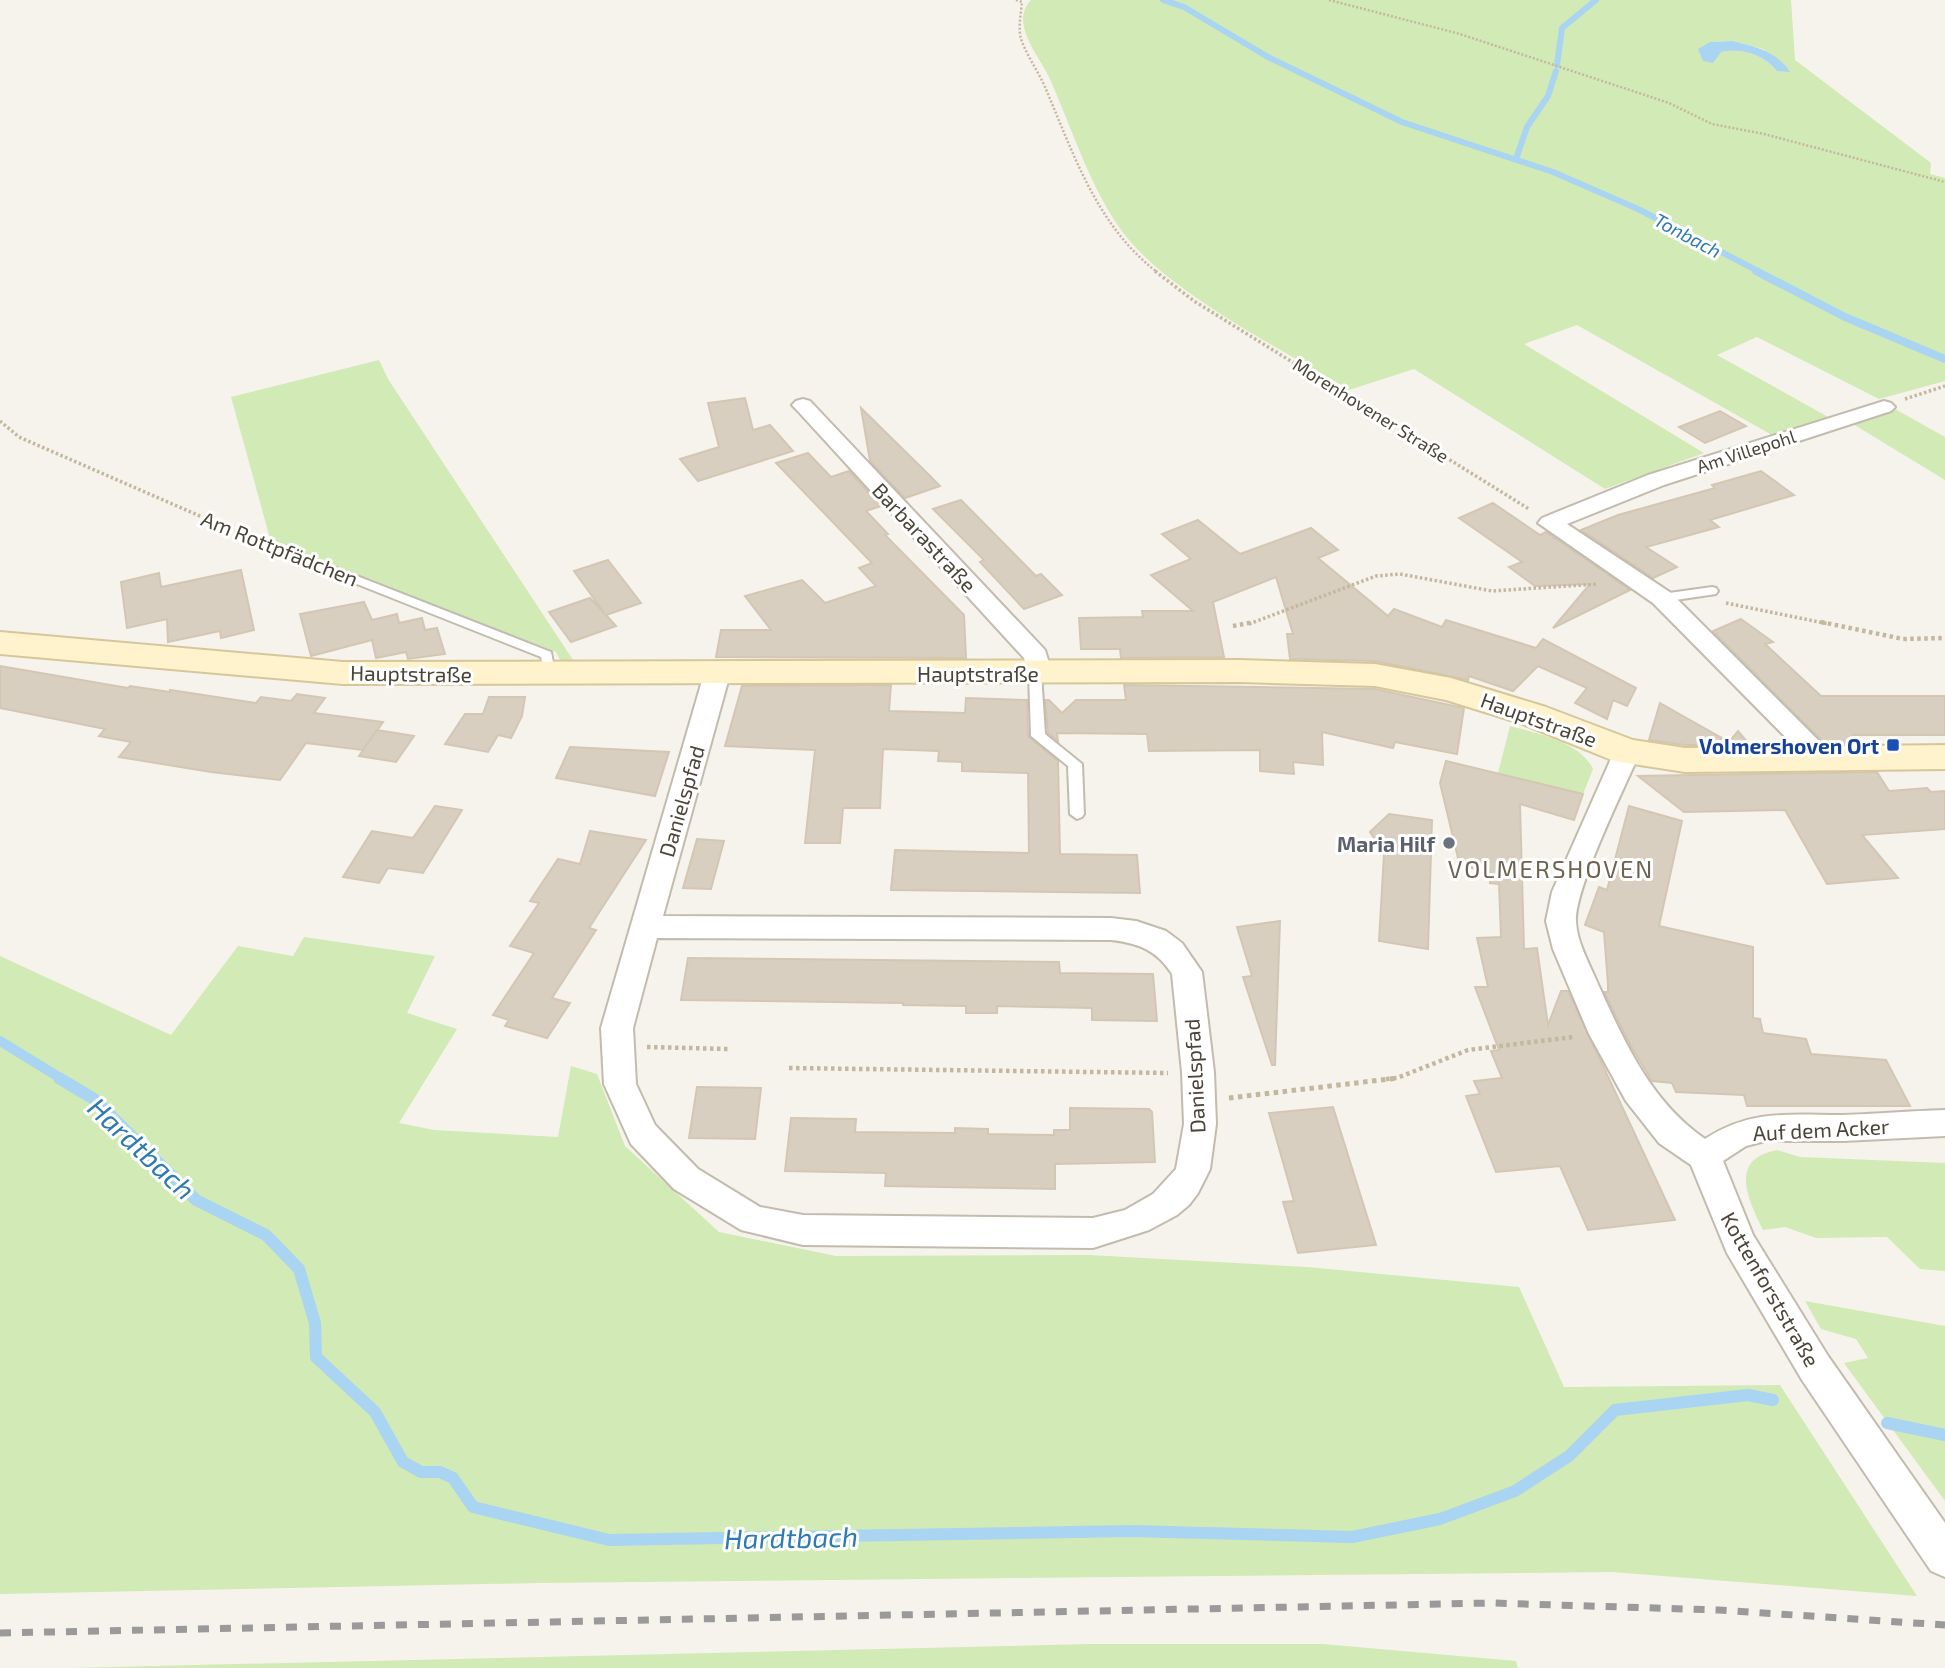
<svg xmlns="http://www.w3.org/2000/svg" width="1945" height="1668" font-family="'Exo 2',sans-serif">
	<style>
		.green { fill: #d2eab5; fill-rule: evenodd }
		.water { fill: #a9d4f2 }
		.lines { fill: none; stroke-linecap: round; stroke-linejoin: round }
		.stream-far3 { stroke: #a9d4f2; stroke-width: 6 }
		.stream-far2 { stroke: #a9d4f2; stroke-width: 8 }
		.stream-far1 { stroke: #a9d4f2; stroke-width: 10 }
		.stream { stroke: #a9d4f2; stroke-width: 12 }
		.building { fill: #d8cfc1; stroke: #d3c7b4; stroke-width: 2 }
		.lane-casing { stroke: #c2bbae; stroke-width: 4 }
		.street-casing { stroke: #c2bbae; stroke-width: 4 }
		.secondary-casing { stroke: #d6c79b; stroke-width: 4 }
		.path-far3 { stroke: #c4b79f; stroke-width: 2.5; stroke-dasharray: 2 2; stroke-linecap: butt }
		.path-far2 { stroke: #c4b79f; stroke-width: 3.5; stroke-dasharray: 2.5 2.5; stroke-linecap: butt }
		.path-far1 { stroke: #c4b79f; stroke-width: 4.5; stroke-dasharray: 3.5 3.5; stroke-linecap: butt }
		.path { stroke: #c4b79f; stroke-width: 5; stroke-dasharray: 4.5 4.5; stroke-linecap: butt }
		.lane { fill: #fff; fill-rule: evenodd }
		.street { fill: #fff; fill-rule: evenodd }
		.secondary { fill: #fff3cd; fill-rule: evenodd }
		.rail { stroke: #9a9a9a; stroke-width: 7; stroke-dasharray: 11 11; stroke-linecap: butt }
		.transit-dot { fill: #1a4fb4; stroke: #fff; stroke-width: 2.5 }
		.worship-dot { fill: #6b7280; stroke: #fff; stroke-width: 2.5 }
		.labels { text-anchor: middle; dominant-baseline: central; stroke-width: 6; stroke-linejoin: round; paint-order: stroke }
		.far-street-label { font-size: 18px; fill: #4b4439; stroke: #fff }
		.far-water-label { font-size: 19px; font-style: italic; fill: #2e7ab2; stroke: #fff }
		.street-label { font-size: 21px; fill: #4b4439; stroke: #fff }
		.transit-label { font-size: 21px; font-weight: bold; fill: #164399; stroke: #fff; text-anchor: end }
		.worship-label { font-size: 21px; font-weight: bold; fill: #5b616d; stroke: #fff; text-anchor: end }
		.quarter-label { font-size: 24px; letter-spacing: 2px; fill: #6e6250; stroke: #fff }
		.near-water-label { font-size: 28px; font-style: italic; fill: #2e7ab2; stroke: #fff }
	</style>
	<rect width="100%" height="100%" fill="#f6f3ec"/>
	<g class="green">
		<path d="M1031,0H1791L1795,60L1931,163L1930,174L1945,178V381L1879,399L1757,337L1717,355L1830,418L1772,435L1577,325L1524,344L1704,453L1605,489L1414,369L1349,390C1283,350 1161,289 1119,227C1087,180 1072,128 1049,77C1039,56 1009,23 1031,0ZM1733,41L1763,49L1789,71H1777C1763,54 1742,48 1721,52L1710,42Z"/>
		<path d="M379,360L388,379L573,660H560L556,652L271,542L231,397Z"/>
		<path d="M1895,409L1945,437V480L1853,424Z"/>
		<path d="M1510,726C1536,733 1581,742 1593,769L1583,794L1498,773Z"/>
		<path d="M304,937L435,956L407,1013L457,1029L399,1123L434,1130L558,1137L571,1066L597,1074L625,1146L719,1232L836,1256L1089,1255L1307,1267L1519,1287L1564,1387L1780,1385L1917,1596L1612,1572L540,1583L0,1594V956L171,1035L238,946L293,956Z"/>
		<path d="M1777,1150L1800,1157L1945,1163V1271L1920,1269L1887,1237L1816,1238L1785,1227L1763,1230C1748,1200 1728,1159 1777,1150Z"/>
		<path d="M1805,1301L1945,1326V1501L1844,1363L1868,1358L1856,1339L1821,1329Z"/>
		<path d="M1090,1644H1323L1516,1661L1518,1668H70Z"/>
	</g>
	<path class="water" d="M1733,41C1756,47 1776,51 1790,72L1777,71C1763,54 1742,48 1721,52L1713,63L1703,61L1698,49L1710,42Z"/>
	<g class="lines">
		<g class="stream-far3">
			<path d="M1163,0L1184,7L1268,57L1402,122L1553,172L1638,209L1760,272"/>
			<path d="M1557,65L1562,28L1596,0"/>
			<path d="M1516,159L1527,127L1548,96L1556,71"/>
		</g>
		<path class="stream-far2" d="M1756,271L1845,317L1945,359"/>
		<path class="stream-far1" d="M0,1041L62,1079"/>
		<g class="stream">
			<path d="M59,1078L94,1099L196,1200L266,1235L299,1269L315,1323L316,1357L375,1412L403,1462L421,1472H440L453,1478L473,1507L609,1540L1132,1531L1352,1537L1440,1519L1515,1491L1569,1456L1615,1410L1748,1395L1773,1400"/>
			<path d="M1887,1423L1945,1435"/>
		</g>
	</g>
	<g class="building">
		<path d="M745,398L753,430L770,425L793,451L698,481L680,459L719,447L708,403Z"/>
		<path d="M861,408L923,469L940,486L905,498L870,461Z"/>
		<path d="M1720,411L1746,426L1705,443L1679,427Z"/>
		<path d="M808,453L831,477L849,471L881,506L866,511L888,534L885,535L964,615L966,658L716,657L721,630H771L745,596L802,580L825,603L876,586L859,568L872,563L776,463Z"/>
		<path d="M1761,471L1794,495L1710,520L1719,527L1646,547L1677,567L1653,578L1581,530L1618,515L1715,488L1712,485Z"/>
		<path d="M961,500L1036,576L1041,574L1062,595L1024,609L980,562L984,560L933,509Z"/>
		<path d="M1493,503L1540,535L1546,532L1630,590L1553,628L1590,584L1535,586L1509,567L1522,562L1459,518Z"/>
		<path d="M1198,520L1240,554L1311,528L1338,550L1318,558L1388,616L1394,609L1442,627L1446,620L1536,648L1543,639L1636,688L1627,706L1613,700L1607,719L1575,703L1587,688L1538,666L1513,691L1469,676L1468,680L1375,661L1290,659L1287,634H1293L1276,577L1213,602L1224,657L1121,658L1120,649H1081L1079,618L1143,617L1142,611H1193L1151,575L1191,559L1162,534Z"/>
		<path d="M608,560L641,603L606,615L616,626L571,642L549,612L590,598L605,614L574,571Z"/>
		<path d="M241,570L254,630L221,638L220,631L168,642L167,619L127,628L121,582L159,573L161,587Z"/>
		<path d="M364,602L372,620L397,614L399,623L422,618L425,630L437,628L445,654L408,659L406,652L376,658L372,640L311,656L300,614Z"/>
		<path d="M1741,619L1773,642L1765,644L1821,696H1945V735H1853L1858,743L1825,744L1713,631Z"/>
		<path d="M0,666L128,688L130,686L170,692V690L256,703L261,697L291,701L297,694L325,698L314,713L383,722L363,750L306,743L280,780L211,772L119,757L131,742L99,736L105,729L0,708Z"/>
		<path d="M891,685L889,711L965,713L966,698L1027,700L1028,736L1058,761L1060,854L1137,855L1140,893L891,890L895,850L1029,853L1028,773L962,771V762L938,761L939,751L883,749L880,808H843L840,843H805L815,750L725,746L742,686Z"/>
		<path d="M1124,685L1375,689L1464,708L1457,754L1395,742L1393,748L1322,732L1323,765L1293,762L1294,774L1260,771V750L1149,751L1147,734L1057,733L1058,741L1048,733L1045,700H1049L1062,713L1076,700H1126Z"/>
		<path d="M489,697H525L522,716L511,738L498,735L488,752L445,744L465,714H483Z"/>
		<path d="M1660,703L1729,742L1738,731L1750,745H1685L1649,740Z"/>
		<path d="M377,730L414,736L396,762L359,756Z"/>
		<path d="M570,747L669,752L655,796L556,778Z"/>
		<path d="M1446,761L1583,794L1574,820L1520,804L1524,949L1537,948L1548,1025L1561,991H1568L1675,1220L1588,1230L1560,1166L1496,1172L1466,1096L1480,1094L1474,1081L1502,1078L1491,1051L1499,1050L1475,987H1488L1477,938L1501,937L1499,884L1490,883V871L1460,866L1440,783Z"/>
		<path d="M1877,772L1889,791L1927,788L1931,792L1945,791V829L1862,835L1898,878L1827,884L1785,810L1684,812L1638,776Z"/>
		<path d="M435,806L462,810L423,873L388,868L379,883L343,877L372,831L413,838Z"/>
		<path d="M1629,806L1682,821L1659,926L1753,947V1018L1760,1019L1763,1033L1806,1039L1811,1054L1886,1060L1910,1106H1747L1744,1095L1676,1092L1672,1083L1652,1081L1631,1046L1604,992H1608V984L1604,932L1585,925L1599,887L1607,890Z"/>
		<path d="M1389,814L1432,820L1428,949L1379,941L1384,854L1370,832Z"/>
		<path d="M590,831L646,840L589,928L596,930L552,998L570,1003L547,1038L505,1026L509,1020L493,1015L534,953L510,946L539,903L530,901L558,859L580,864Z"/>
		<path d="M697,839L724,841L711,889L683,888Z"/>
		<path d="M1280,921L1275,1065H1272L1243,977L1252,976L1237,927Z"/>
		<path d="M688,958L1059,962L1060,973L1153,974L1157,1021L1092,1020V1008L997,1006V1013H966V1006L903,1005V1003L681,1000Z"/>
		<path d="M697,1087L761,1088L755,1139L689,1138Z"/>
		<path d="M1333,1107L1376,1245L1298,1253L1283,1202L1294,1201L1269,1113Z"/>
		<path d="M1070,1108L1149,1109L1152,1112L1155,1162L1055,1164V1189L885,1186L886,1173L785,1171L791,1118L856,1119L855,1132L955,1133V1128L988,1129V1134L1054,1135V1130H1070Z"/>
	</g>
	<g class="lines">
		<defs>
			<g id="lane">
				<path d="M265,540L551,652L555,674L549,678L545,677L541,657L261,546L259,544Z"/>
				<path d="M1712,587L1716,588L1718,591L1716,594L1662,602L1656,598L1662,594Z"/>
				<path d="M1035,669L1041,673L1045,734L1082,764L1084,814L1082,817L1077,819L1070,814L1068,766L1031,736L1029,673Z"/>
			</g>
			<g id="street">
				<path d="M803,399L810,401L1045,650L1052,673L1048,679L1039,681L1030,679L1024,658L796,409L792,405L796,401Z"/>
				<path d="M1884,401L1891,403L1895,407L1891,411L1664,485L1567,524L1671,593L1830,752L1834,758L1830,764L1821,767L1812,764L1653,603L1538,523L1542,518L1648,475Z"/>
				<path d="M717,666L726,668L730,674L663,916L1111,918L1136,921L1166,931L1182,943L1202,972L1214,1072L1216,1124L1210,1169L1198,1193L1189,1205L1177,1215L1149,1230L1093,1248L803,1245L741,1230L674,1189L631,1144L604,1084L601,1028L704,674L708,668ZM657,938L1111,940C1138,943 1157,950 1172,974L1182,1072L1184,1124L1176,1169L1153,1194L1125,1210L1093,1218L803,1215L760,1207L698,1169L655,1125L636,1084L633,1028Z"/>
				<path d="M1627,743L1636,746L1640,752C1625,787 1574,889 1576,922C1577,942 1589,963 1597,982C1624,1041 1650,1101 1705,1139C1751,1109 1789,1115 1841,1115C1876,1114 1910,1111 1945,1110V1136L1843,1141H1765L1746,1146L1723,1161L1753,1235L1828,1356L1945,1523V1577L1931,1571L1802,1380L1727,1253L1691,1165L1659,1143L1626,1101L1589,1034L1553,949L1546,921L1552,892L1614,752L1618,746Z"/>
			</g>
			<path id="secondary" d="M0,632L343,662L1240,660L1375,664L1451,678L1546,707L1633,740L1685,748L1945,745V769L1685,772L1614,761L1520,723L1446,700L1375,686L1240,682L343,684L0,654Z"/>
		</defs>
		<use href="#lane" class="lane-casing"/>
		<use href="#street" class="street-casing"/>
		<use href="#secondary" class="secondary-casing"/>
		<g class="path-far3">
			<path d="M1016,0L1022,2C1021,13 1018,29 1021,39C1027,56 1038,71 1045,87C1074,155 1097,226 1157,272"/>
			<path d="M1329,0L1460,34L1669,103L1712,124L1764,134L1945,182"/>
		</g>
		<g class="path-far2">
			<path d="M1155,271L1194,301L1529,509"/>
			<path d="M1905,399L1945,386"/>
			<path d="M0,421L19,437L248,537"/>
			<path d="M1726,603L1829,624"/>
			<path d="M1249,624L1376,576L1400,574L1492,591L1598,584"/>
		</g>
		<g class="path-far1">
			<path d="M1821,622L1903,639L1945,638"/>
			<path d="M1233,626L1254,622"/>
			<path d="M647,1047L728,1049"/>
			<path d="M789,1068L1168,1073"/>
			<path d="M1386,1079L1397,1078L1468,1050L1573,1037"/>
		</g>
		<path class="path" d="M1229,1098L1398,1078"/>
		<use href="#lane" class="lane"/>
		<use href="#street" class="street"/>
		<use href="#secondary" class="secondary"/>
		<path class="rail" d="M0,1633L1492,1603L1719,1610L1945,1625"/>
	</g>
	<rect class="transit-dot" x="1886" y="738" width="14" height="14" rx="3.5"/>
	<circle class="worship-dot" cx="1449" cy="843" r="7"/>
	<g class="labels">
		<g class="far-street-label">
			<text transform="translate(1371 410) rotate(32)">Morenhovener Straße</text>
			<text transform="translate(1746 451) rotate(-18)">Am Villepohl</text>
		</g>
		<g class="far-water-label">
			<text transform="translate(1688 235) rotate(28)">Tonbach</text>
		</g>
		<g class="street-label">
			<text transform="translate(925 537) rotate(47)">Barbarastraße</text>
			<text transform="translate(280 548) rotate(22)">Am Rottpfädchen</text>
			<text transform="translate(411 673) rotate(1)">Hauptstraße</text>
			<text x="978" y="673">Hauptstraße</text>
			<text transform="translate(1539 719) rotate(20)">Hauptstraße</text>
			<text transform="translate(681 801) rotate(-74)">Danielspfad</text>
			<text transform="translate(1194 1076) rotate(-93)">Danielspfad</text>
			<text transform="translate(1821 1129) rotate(-3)">Auf dem Acker</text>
			<text transform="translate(1771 1289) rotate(60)">Kottenforststraße</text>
		</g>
		<g class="transit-label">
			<text x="1879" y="745">Volmershoven Ort</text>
		</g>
		<g class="worship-label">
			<text x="1435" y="843">Maria Hilf</text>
		</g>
		<g class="quarter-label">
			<text x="1551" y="868">VOLMERSHOVEN</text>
		</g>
		<g class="near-water-label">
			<text transform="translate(142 1148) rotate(43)">Hardtbach</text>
			<text transform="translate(791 1537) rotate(-1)">Hardtbach</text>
		</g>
	</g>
</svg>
